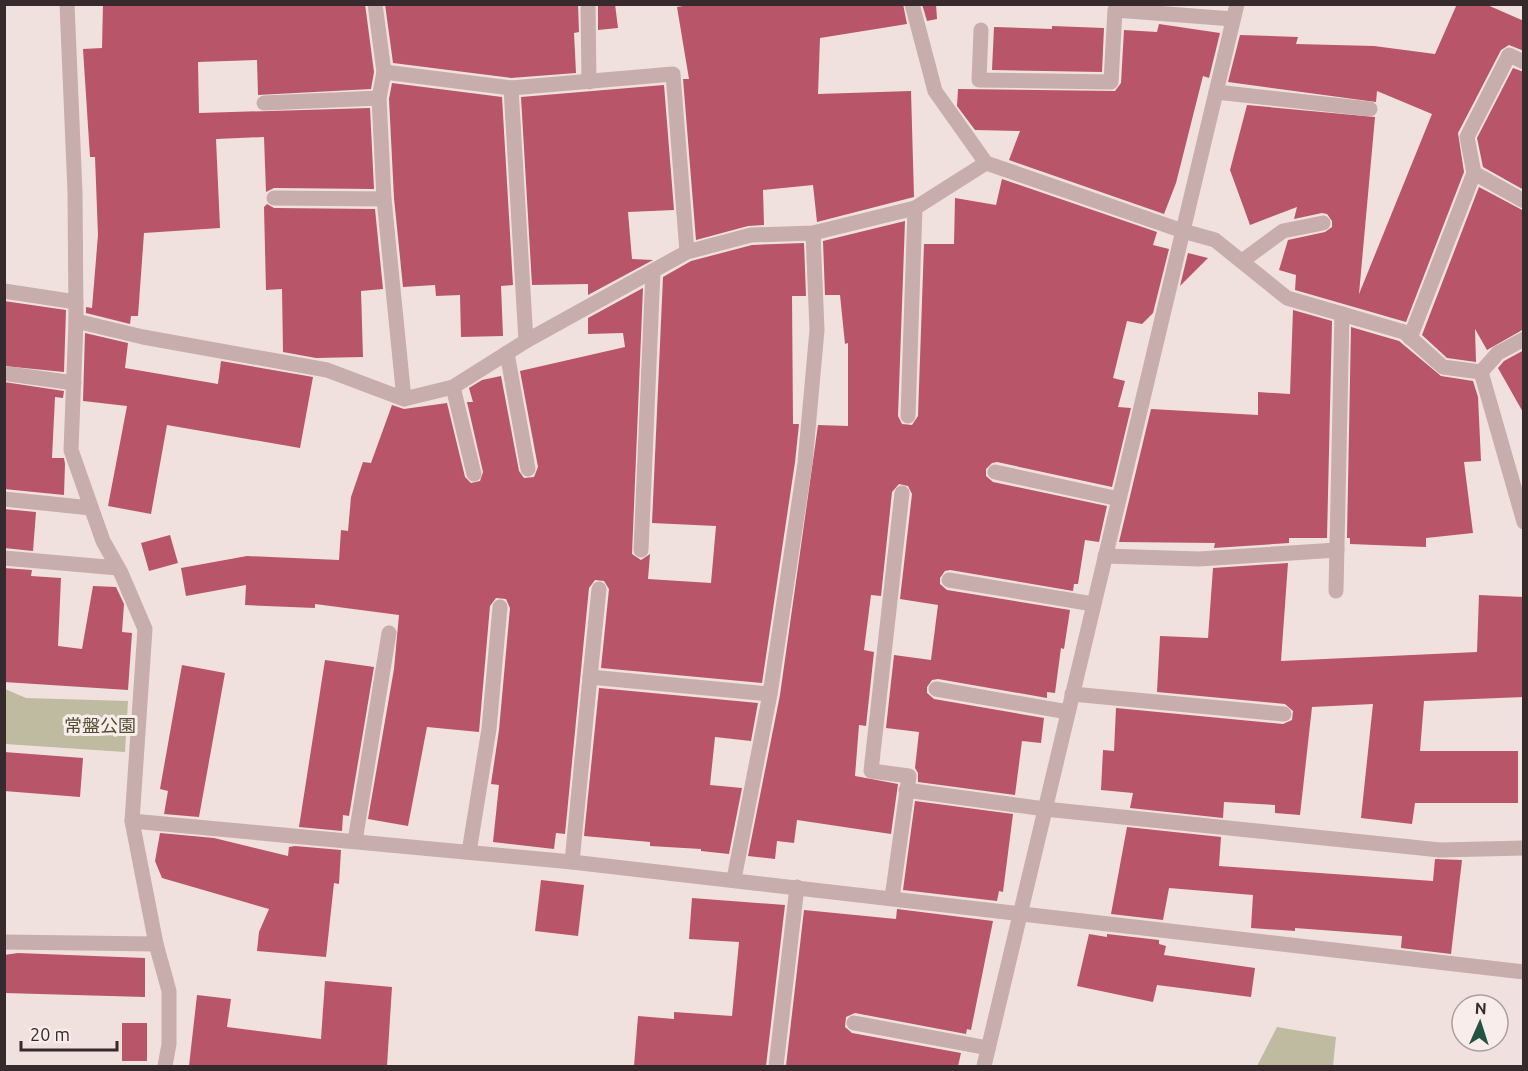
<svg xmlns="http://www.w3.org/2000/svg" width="1528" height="1071" font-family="Ubuntu,'Noto Sans JP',sans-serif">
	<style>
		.green { fill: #bebba1 }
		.building { fill: #b85568 }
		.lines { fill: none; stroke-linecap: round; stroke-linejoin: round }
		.service { stroke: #c7adac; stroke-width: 15 }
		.minor { stroke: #c7adac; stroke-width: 15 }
		.tertiary { stroke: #c7adac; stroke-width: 15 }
		.labels { text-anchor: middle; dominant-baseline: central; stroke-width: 6; stroke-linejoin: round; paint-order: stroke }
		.park-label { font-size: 18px; fill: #524f31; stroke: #f8edeb }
	</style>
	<rect width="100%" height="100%" fill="#f0e1df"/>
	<g class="green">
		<path d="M5,689L26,698L128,701L125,752L5,744Z"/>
		<path d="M1277,1027L1336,1037L1333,1066H1257Z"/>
	</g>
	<g class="building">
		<path d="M103,4H365L374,72L371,89L258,95L257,60L198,62L199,113L370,108L374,189L274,188L266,192L264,137L216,139L220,228L144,233L138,316H131L130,324L86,313V307L92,308L98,235L95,157H90L83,49L102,48Z"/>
		<path d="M385,4H578L579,32L574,33L576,73L511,78L393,63Z"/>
		<path d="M598,4H615L618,28L598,30Z"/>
		<path d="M695,4H903L907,24L820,38L818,94L911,91L914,197L817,222L813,185L763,190L764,225L748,226L696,240L683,79H689L677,7Z"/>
		<path d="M922,4H936L937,19L927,21Z"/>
		<path d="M1457,4H1485L1524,21V51L1509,45L1501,50L1458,133L1464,172L1406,322L1295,290L1296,275L1279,270L1288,240L1325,232L1332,227V221L1327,214L1322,213L1294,219L1297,207L1250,225L1230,170L1247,105L1375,117L1359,294L1432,114L1377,91L1376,102L1228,82L1240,35L1298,37L1296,44L1374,46L1435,54Z"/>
		<path d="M1159,24L1220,33L1209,78L1203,76L1176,183L1164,214L1009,160L1020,131L975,130L957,106L958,89L1115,91L1121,83L1124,30L1157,32Z"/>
		<path d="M1052,26L1104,28L1102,72L992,70L994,27L1052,29Z"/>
		<path d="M1513,68L1524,72V190L1483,167L1477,138Z"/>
		<path d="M392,83L502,97L513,285L501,286L503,336L461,337L460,295L436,296L435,285L403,287L394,198L389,99Z"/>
		<path d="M664,85L674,210L628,212L632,259L653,260L588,295V284L532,285L521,97Z"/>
		<path d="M1002,179L1157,232L1153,245L1169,249L1153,313L1142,324L1127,321L1113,378L1125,381L1118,407L1131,408L1112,487L997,462L992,463L986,469V476L993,482L1107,506L1099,542L1085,540L1078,584H1074L1073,591L950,570L945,571L940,578V584L947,590L1070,610L1064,649L1061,648L1055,693L1047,692V698L938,679L932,680L927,687V693L934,699L1044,718L1041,743L1022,741L1015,795L918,782V773L915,768L919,732L886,728L894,655L931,660L938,605L900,599L912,494L908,486L899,484L892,492L881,596L871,595L864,650L874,652L866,726L859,725L855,776L898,784L891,834L797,820L794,843L777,841L775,859L748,856L780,695L818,425L848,426V343L845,344L840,295H825L823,241L905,221L898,416L902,424L912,425L918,416L924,244H954L955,198L996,205Z"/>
		<path d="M1479,187L1524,211V329L1487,350L1475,329L1476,362L1447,358L1422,335Z"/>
		<path d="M267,204L274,208L375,209L383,289L361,291L363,357L316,358L283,352L282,289L266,290L264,207Z"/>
		<path d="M804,243L806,296H792L793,424H799L795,462L762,683L601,668L609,589L604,581L595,580L589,588L565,834L556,833L554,849L493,842L499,785L491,784L499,730L510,608L506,599L496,598L490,606L479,732L427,727L408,826L368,819L394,669L399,615L315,604V608L245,605L246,585L186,596L181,568L247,556L339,560L341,530L348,531L351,497L363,462L371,463L392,405L404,409L447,403L465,477L471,483L480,481L483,472L467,402H473L469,388L482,380L501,376L519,471L524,478L534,477L538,467L520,371L625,347L623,333L588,334V318L643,288L632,554L641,560L650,554L648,579L711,583L716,526L652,523L663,277L691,261L752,245Z"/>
		<path d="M1188,253L1208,258L1180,286Z"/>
		<path d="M4,301L66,310L64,372L4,366Z"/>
		<path d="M1293,310L1332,321L1327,538H1289V543L1214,548L1215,543L1119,542L1151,409L1258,415V392L1290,394Z"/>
		<path d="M1351,327L1399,341L1441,376L1473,381L1478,397L1481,461L1464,462L1473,533L1426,538V547L1350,544V538H1347Z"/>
		<path d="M85,333L128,343L125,368L218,384L221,361L313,377L300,448L167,425L151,514L108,506L127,406L83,401Z"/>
		<path d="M1524,350V414L1498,368L1504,361Z"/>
		<path d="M4,382L64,391L63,398L55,397L52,458H64L65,464L64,495L4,489Z"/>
		<path d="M4,509L36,512L33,551L4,548Z"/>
		<path d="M170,535L178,563L149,571L141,543Z"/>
		<path d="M1288,563L1281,661L1477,652L1479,595L1524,597V697L1424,701L1420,751H1518V803H1415L1412,824L1361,818L1373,704L1312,707L1300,815L1275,813V805L1224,802L1223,818L1130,808L1133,793L1101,790L1103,750L1114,751L1116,708L1283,724L1292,720L1293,711L1285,704L1157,692L1160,636L1208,638L1213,568Z"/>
		<path d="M4,568L32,570L31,576L61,578L58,646L82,649L93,586L116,587L124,604L122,632L132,633L128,690L4,682Z"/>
		<path d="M325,660L374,667L349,816L343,815L342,831L299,827Z"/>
		<path d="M182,665L225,673L199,817L164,814L168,791L160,789Z"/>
		<path d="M599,688L758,703L751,741L715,737L710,785L742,788L729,854L701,851V849L650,846V842L584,836Z"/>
		<path d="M4,752L83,758L80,797L4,791Z"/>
		<path d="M915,801L1013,814L1003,892L999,891L997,901L903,890Z"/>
		<path d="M1127,827L1221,837L1219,866L1433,881L1435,859L1462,860L1451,954L1401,948L1402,936L1295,928V931L1251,928L1253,895L1169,888L1163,920L1111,914Z"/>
		<path d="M160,833L214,838L288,856L289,847L295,846L341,850L339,884L334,883L326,957L257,951L259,932L269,909L162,878L155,861Z"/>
		<path d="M541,880L584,885L578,936L535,931Z"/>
		<path d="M692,898L785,905L766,1066H634L638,1016L674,1019V1012L732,1016L739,942L689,939Z"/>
		<path d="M897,909L993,921L971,1030L967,1029L966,1034L855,1013L846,1017L845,1027L852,1033L961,1053L958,1066H786L804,910L896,919Z"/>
		<path d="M1089,934L1107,937V934L1159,940V944L1166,946L1164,955L1255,968L1251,997L1157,985L1153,1002L1077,986Z"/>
		<path d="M18,953L145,958V997L4,993V955Z"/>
		<path d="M325,981L392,987L387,1066H189L197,995L231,999L227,1027L321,1039Z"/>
		<rect x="122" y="1023" width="25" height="38"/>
	</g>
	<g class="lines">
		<g class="service">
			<path d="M264,103L379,98"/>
			<path d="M274,198L384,199"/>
			<path d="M1242,261L1283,231L1323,223"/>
			<path d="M4,291L76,302"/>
			<path d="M507,353L528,469"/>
			<path d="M9,374L74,383"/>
			<path d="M453,387L474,474"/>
			<path d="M995,472L1119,499"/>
			<path d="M4,499L91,508"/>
			<path d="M4,558L118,568"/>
			<path d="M949,580L1093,604"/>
			<path d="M590,677L599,589"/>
			<path d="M936,689L1068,712"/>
			<path d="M1072,694L1284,714"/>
			<path d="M355,841L389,633"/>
			<path d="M469,852L489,729L500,607"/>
			<path d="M1022,914L1524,972"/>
			<path d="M854,1023L988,1048"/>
			<path d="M776,1066L797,887"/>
		</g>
		<g class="minor">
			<path d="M67,4L75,192L76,321L71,450L103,541L121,573L145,629L132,821L156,944L169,991V1044L165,1066"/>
			<path d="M375,4L384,72L379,98L384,199L404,399"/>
			<path d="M588,4L589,82"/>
			<path d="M912,4L935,91L986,163L1183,231L1215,240L1287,298L1404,332L1443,367L1481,372"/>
			<path d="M981,30L979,80L1111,82L1115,10L1233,19"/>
			<path d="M384,72L511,88L673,74L687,252"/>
			<path d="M511,88L526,341"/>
			<path d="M1216,92L1370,109"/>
			<path d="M1474,173L1524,201"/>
			<path d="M76,321L143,337L327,370L404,399L453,387L526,341L687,252L751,235L813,233L915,208L986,163"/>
			<path d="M1410,338L1474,173L1467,137L1509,55L1524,62"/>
			<path d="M1481,372L1524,522"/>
			<path d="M1481,372L1498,353L1524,339"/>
			<path d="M908,416L915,208"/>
			<path d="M641,550L653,271"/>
			<path d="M1105,556L1199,559L1337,550"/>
			<path d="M1336,591L1342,314"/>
			<path d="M906,790L1045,809L1440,850L1524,848"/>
			<path d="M132,821L572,862L1022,914"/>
			<path d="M572,862L590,677L770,694"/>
			<path d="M734,879L770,694L805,463L817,330L813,233"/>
			<path d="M892,898L909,776L871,771L902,493"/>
			<path d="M4,942L156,944"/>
		</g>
		<path class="tertiary" d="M984,1066L1237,4"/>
	</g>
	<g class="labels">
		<g class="park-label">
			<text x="100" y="725">常盤公園</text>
		</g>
	</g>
	<rect width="1528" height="1071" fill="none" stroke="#362a2c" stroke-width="12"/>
	<g transform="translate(1480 1023) rotate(3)"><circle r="28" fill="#f8edeb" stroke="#aa9f9f" stroke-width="1.5"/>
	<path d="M0-4.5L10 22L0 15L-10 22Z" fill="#245342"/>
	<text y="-9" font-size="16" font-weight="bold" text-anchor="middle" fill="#362a2c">N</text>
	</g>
	<path d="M21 1041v9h96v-9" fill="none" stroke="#362a2c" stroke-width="3"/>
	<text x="30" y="1041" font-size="18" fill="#362a2c" stroke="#f8edeb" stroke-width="4.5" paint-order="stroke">20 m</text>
</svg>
